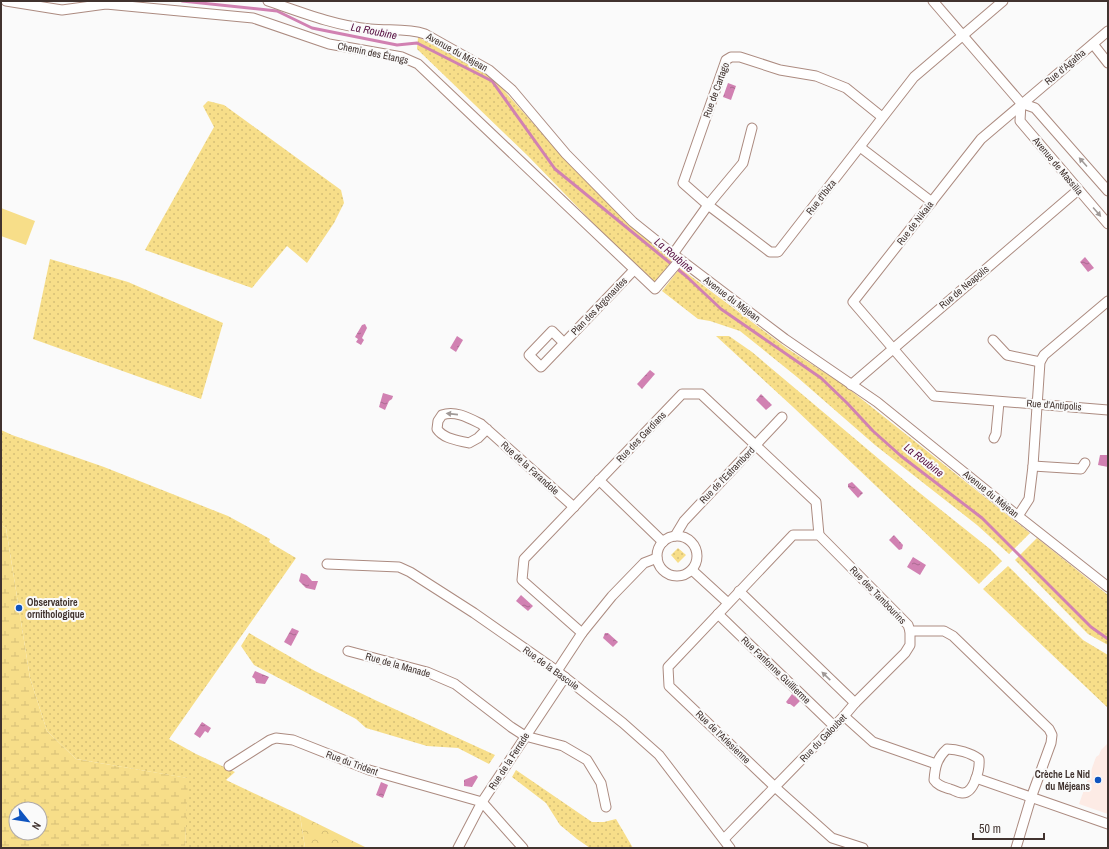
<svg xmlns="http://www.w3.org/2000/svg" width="1109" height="849" font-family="'Archivo Narrow',sans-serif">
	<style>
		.built { fill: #fdebe5 }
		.grass { fill: url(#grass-dots) }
		.forest { fill: url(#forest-crowns) }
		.wetland { fill: url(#wetland-marsh); fill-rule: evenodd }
		.park { fill: #f7de89 }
		.water { fill: url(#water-ripples) }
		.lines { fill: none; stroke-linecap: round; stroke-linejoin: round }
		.stream { stroke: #d181b2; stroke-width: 3 }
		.street-casing { stroke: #ac8b80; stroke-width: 11 }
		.street { stroke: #fff; stroke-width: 9 }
		.oneway { fill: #a09997 }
		.poi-dot { fill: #0f54bf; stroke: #fafafa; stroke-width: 1.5 }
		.labels { text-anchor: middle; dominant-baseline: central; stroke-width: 4; stroke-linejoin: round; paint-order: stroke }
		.street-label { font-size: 10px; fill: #41332f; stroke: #fafafa }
		.poi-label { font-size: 10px; font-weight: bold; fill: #41332f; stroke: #fafafa; text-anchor: start }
		.water-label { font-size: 11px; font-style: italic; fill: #550d40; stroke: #fafafa }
	</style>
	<defs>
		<pattern id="grass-dots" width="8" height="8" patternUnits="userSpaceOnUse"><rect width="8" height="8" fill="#f7de89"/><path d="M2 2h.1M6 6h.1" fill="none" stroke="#d5bf77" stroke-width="1.8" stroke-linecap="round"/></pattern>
		<pattern id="forest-crowns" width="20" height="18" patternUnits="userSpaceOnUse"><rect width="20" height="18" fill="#f7de89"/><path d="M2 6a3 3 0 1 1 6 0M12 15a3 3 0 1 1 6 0" fill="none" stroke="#d5bf77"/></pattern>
		<pattern id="wetland-marsh" width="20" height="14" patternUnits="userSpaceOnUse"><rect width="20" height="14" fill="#f7de89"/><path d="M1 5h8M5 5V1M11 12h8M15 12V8" fill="none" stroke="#d5bf77"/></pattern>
		<pattern id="water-ripples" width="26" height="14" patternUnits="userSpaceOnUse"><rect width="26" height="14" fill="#d181b2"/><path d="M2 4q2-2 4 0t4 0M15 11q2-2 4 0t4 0" fill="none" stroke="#ab6a91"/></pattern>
	</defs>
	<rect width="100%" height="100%" fill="#fafafa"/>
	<path class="built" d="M1108,743V814L1079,804L1096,757L1099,755L1101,750Z"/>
	<g class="grass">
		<path d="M418,37L492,77L564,158L604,197L672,261L655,283L629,260L528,156L417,49Z"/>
		<path d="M208,101L224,105L341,190L344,203L334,223L307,263L287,246L252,288L145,250L214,127L203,106Z"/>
		<path d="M50,259L128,282L223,323L201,399L33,339Z"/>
		<path d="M680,268L788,349L844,385L1030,533L1009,554L977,525L875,445L797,377L740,331L710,321L698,319L662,291Z"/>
		<path d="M716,336H729L752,352L911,486L990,549L1002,561L979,584L793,407Z"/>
		<path d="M1,430L12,435L104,467L228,516L270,539L269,542L296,558L169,739L196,754L235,772L226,780L300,815L305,848H185L187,778L76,759L47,731L30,678L6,528L1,525Z"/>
		<path d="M1037,538L1108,595V645L1088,634L1015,560Z"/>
		<path d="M678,548L686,555L678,563L671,555Z"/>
		<path d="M1008,566L1083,640L1108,655V708L983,589Z"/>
		<path d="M249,633L315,671L375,700L495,755L489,764L458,748L427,746L366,728L356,719L254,665L241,646Z"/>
		<path d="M516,770L592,822H604L616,819L633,848H590L577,839L560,825L546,803L512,777Z"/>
	</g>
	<path class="forest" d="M300,815L367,848H305Z"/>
	<path class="wetland" d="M1,525L6,528L30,678L47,731L76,759L188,778L185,848H1ZM16,809H40V833H16Z"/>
	<path class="park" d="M1,208L35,221L26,245L1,236Z"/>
	<g class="water">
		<path d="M728,83L736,86L731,100L723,97Z"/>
		<path d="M1085,257L1094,268L1088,272L1080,262Z"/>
		<path d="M365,324L367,328L362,338L364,340L361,345L356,342L358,339L355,337L362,325Z"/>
		<path d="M457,336L463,340L456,352L450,348Z"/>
		<path d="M650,370L655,374L642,389L637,384Z"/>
		<path d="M383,393L393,396L392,399L389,401L385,410L379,407Z"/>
		<path d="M761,394L772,405L766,410L756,400Z"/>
		<path d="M1100,455H1108V467L1098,465Z"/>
		<path d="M852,482L863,493L858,498L848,487V484Z"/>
		<path d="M894,535L903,545L902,549L899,550L889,540Z"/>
		<path d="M913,557L926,565L920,575L907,567Z"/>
		<path d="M301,573L307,575L312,581H318L315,590L306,588L299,581Z"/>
		<path d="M521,595L533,606L528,611L516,601Z"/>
		<path d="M292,628L299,631L291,646L284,642Z"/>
		<path d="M605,633H608L618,642L613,647L603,638Z"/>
		<path d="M255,671L269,677L265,684L256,683L255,679L252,677Z"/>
		<path d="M792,694L800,701L794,707L790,704H788L786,702Z"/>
		<path d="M202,722L211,728L208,733L205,731L200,738L194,734Z"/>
		<path d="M476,775L478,777L472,787L464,786V780Z"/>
		<path d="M381,782L388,785L383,798L376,795Z"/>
	</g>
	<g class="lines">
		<path class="stream" d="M182,1L277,11L312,28L397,45L417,43L492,81L555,169L686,276L721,309L821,378L847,403L873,431L901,456L982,518L1091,627L1108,639"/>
		<defs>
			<g id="street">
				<path d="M6,1L62,10L106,4L253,18L329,44L402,57L418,64L655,289L680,260"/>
				<path d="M268,1C300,12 336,26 370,29C389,31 407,28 425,34L489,70L512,90L566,154L633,222L673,254L785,339L877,402L1018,516L1108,587"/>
				<path d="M933,1L1021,103L1035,108L1108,191"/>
				<path d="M1108,31L981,139L853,302L934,396L1108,410"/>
				<path d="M1093,44L1108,63"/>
				<path d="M1021,103L1020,121L1108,224"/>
				<path d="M752,128L743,163L708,205L683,183L726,60L731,57H740L780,70L816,76L846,88L882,117"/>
				<path d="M860,147L932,202"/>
				<path d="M673,254L708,205L770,252H778L914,77L1003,1"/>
				<path d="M993,340L1007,355L1040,362"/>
				<path d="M564,343L541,367L529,355L552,331L564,343L634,270"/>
				<path d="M851,385L1078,190"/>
				<path d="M487,429L478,438L469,443C457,440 444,439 437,429L438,421L442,415C455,410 469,418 481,424L574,507"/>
				<path d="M994,438L996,434L999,402"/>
				<path d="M1033,466L1081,469L1085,463"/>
				<path d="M599,480L663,542"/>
				<path d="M1018,516L1029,499L1033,466L1040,362L1044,355L1108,301"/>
				<circle cx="677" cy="556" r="20"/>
				<path d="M675,536L684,521L782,417"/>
				<path d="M327,564L399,567L410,572L474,613L557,671L623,723L659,755L730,848"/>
				<path d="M692,570L728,603"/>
				<path d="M739,591L855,703"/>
				<path d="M718,614L834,726"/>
				<path d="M582,633L522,580L524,559L682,394H701L816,502L819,535"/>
				<path d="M348,651L427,672L455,684L511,727L525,736L563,746L587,760L601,783L606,807"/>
				<path d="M557,671L582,633L612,596L644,563L657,558"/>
				<path d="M844,716L873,742L936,764"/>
				<path d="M947,749C957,749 971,753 979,759C980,769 974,794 962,793C958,793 954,790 950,789C944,787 938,786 934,780C935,767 937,758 947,749Z"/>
				<path d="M229,766L270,740L276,738L293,740L369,770L482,802L523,848"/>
				<path d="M976,778L1108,824"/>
				<path d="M724,839L844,716L855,703L905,653L910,645V631"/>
				<path d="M458,848L482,802L565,677"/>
				<path d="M863,848L832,838L776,788L669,686L668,667L793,535H819L908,625L910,631H944L953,636L1049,729L1052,735L1051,743L1031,798L1016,848"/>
			</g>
		</defs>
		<use href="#street" class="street-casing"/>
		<use href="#street" class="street"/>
	</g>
	<defs><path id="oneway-solid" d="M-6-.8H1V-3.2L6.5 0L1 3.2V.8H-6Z"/></defs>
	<g class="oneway">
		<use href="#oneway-solid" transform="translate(1083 162) rotate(-132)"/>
		<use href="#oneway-solid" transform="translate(1097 212) rotate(49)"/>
		<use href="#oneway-solid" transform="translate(452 414) rotate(-174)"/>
		<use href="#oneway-solid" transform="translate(826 676) rotate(-136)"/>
	</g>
	<g class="poi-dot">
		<circle cx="19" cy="608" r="4"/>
		<circle cx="1098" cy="780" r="4"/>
	</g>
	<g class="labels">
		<g class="street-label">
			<text transform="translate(457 52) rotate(29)">Avenue du Méjean</text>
			<text transform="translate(373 53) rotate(12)">Chemin des Étangs</text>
			<text transform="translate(1065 67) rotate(-40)">Rue d'Agatha</text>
			<text transform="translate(716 90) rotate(-70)">Rue de Cartago</text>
			<text transform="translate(1058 166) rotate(50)">Avenue de Massilia</text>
			<text transform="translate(821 197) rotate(-52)">Rue d'Ibiza</text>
			<text transform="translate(915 223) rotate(-52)">Rue de Nikaia</text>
			<text transform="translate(964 287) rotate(-40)">Rue de Neapolis</text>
			<text transform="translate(732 299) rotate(37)">Avenue du Méjean</text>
			<text transform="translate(599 306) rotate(-46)">Plan des Argonautes</text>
			<text transform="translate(1054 405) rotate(4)">Rue d'Antipolis</text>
			<text transform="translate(641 437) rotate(-46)">Rue des Gardians</text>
			<text transform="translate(530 468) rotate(42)">Rue de la Farandole</text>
			<text transform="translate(727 475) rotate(-46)">Rue de l'Estrambord</text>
			<text transform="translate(991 494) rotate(39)">Avenue du Méjean</text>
			<text transform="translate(878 595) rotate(46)">Rue des Tambourins</text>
			<text transform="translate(398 665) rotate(16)">Rue de la Manade</text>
			<text transform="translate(551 668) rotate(36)">Rue de la Bascule</text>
			<text transform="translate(776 670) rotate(44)">Rue Fanfonne Guillierme</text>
			<text transform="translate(723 737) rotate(44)">Rue de l'Arlesienne</text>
			<text transform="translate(823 738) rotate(-46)">Rue du Galoubet</text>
			<text transform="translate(509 761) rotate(-57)">Rue de la Ferrade</text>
			<text transform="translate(352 763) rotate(20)">Rue du Trident</text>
		</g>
		<g class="poi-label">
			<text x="27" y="602">Observatoire<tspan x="27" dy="12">ornithologique</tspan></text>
			<text x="1090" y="774" text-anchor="end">Crèche Le Nid<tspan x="1090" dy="12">du Méjeans</tspan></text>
		</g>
		<g class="water-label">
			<text transform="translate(374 31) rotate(11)">La Roubine</text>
			<text transform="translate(674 255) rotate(40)">La Roubine</text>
			<text transform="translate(924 460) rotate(38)">La Roubine</text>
		</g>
	</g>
	<rect width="1109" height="849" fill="none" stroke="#41332f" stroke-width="4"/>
	<g transform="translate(28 821) rotate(120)"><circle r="19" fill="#fafafa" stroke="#b0aaa9"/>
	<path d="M0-3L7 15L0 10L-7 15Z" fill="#0f54bf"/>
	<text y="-6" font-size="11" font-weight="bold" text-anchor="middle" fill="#41332f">N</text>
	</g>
	<path d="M973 833v6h71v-6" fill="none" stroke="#41332f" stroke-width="2"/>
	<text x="979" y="833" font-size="12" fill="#41332f" stroke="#fafafa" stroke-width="3" paint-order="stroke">50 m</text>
</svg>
